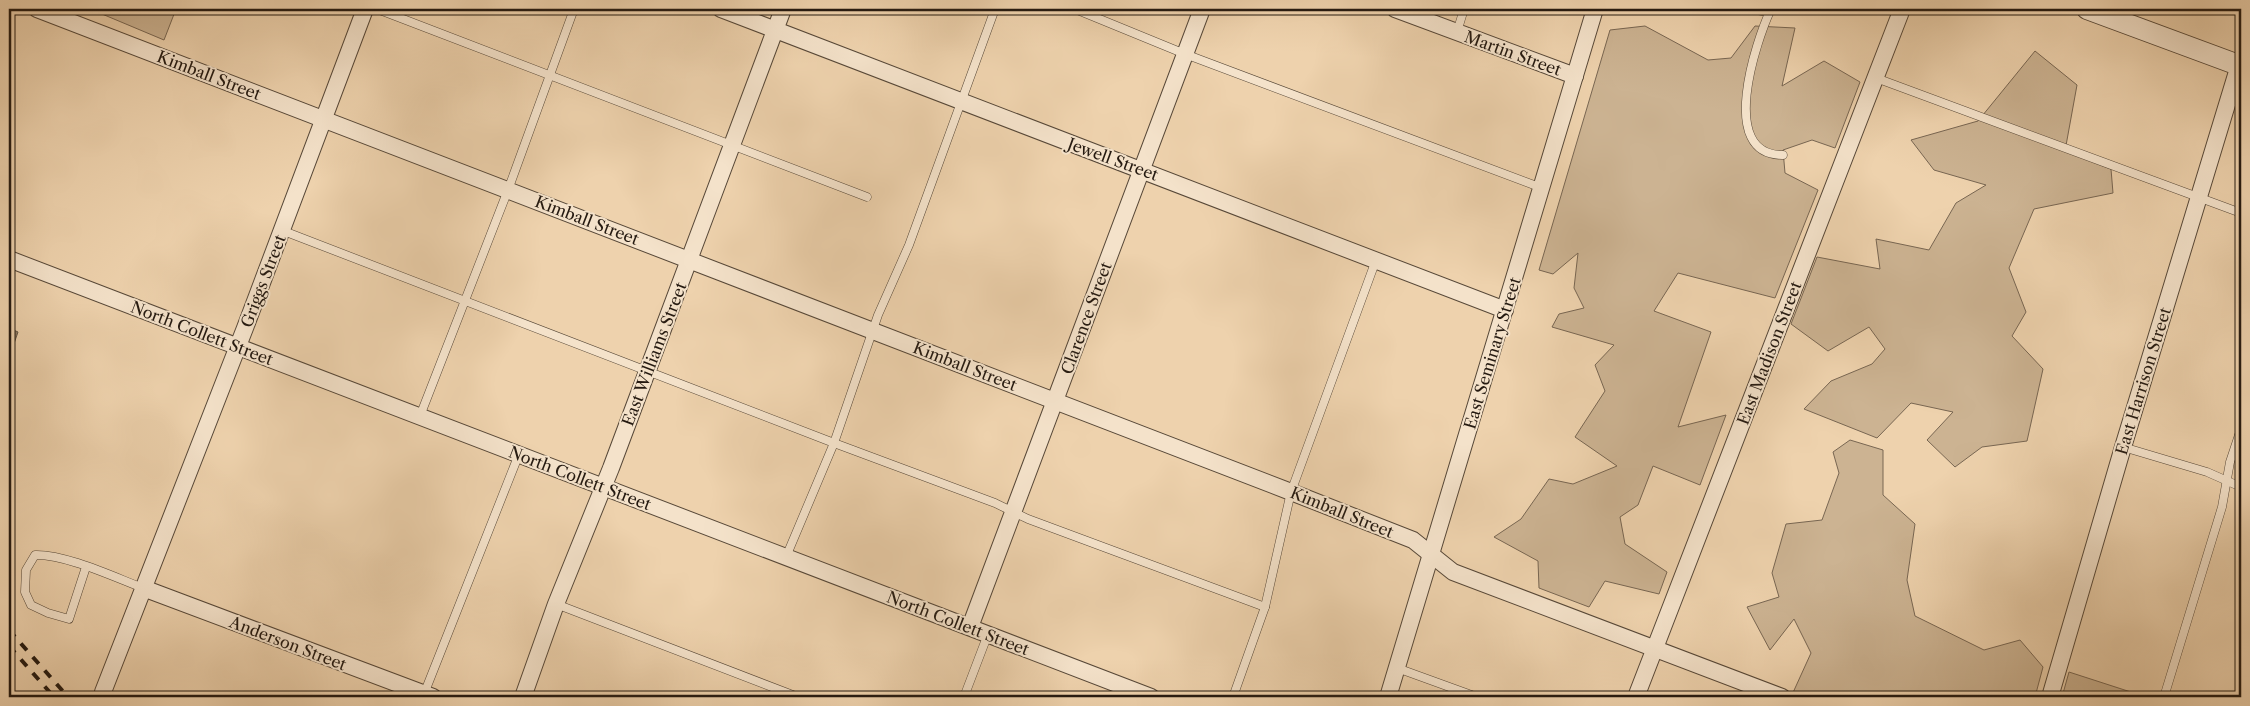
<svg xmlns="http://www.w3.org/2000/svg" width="2250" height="706" font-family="'Libre Caslon Text',serif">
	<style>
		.green { fill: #ccb392; stroke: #786652 }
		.building { fill: #8e7a62; stroke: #635545 }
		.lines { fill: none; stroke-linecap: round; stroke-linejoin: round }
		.service-casing { stroke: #574838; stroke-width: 9 }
		.minor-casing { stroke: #574838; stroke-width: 18 }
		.tertiary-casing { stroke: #574838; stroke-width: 22 }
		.service { stroke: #f4e2ca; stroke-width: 8 }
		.minor { stroke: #f4e2ca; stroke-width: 16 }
		.tertiary { stroke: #f4e2ca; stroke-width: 20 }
		.rail { stroke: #251a11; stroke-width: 4; stroke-dasharray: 9 9; stroke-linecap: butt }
		.labels { text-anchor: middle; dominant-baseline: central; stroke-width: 4; stroke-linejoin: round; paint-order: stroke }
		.street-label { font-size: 16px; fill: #251a11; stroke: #f4e2ca }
	</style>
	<rect width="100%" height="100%" fill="#eed2ad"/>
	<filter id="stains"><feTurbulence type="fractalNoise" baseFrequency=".004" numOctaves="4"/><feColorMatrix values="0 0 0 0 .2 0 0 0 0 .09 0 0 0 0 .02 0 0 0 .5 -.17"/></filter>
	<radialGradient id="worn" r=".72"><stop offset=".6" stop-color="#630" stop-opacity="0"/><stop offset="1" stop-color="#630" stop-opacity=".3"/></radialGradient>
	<g class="green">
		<path d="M103,9H176L164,40L102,14Z"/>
		<path d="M1645,26L1708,60L1731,58L1755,26L1795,28L1782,86L1824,61L1860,82L1835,148L1812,140L1783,150L1785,173L1818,190L1775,298L1678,273L1654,311L1711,332L1678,427L1726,415L1700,485L1653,466L1638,505L1620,517L1625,544L1667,572L1659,594L1605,581L1589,607L1539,588L1538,561L1494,537L1521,519L1549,479L1573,484L1617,466L1575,437L1605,391L1595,365L1614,345L1552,327L1559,314L1584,308L1574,288L1578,253L1553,274L1539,270L1610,30Z"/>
		<path d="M2035,51L2077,85L2065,151L2111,169L2113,193L2034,209L2009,268L2026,312L2012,336L2043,369L2027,441L1982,447L1955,467L1927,440L1953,412L1911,403L1877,438L1804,409L1831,381L1872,364L1885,349L1869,327L1828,351L1791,324L1817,257L1880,269L1876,239L1929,250L1956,203L1986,185L1934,170L1911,140L1978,121Z"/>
		<path d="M1850,440L1883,450V495L1915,524L1907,580L1915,616L1984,650L2020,640L2043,667L2035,697H1791L1811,653L1794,619L1770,650L1747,607L1779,597L1772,573L1786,524L1822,520L1839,473L1833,452Z"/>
		<path d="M2069,672L2137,694L2136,697H2062Z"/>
	</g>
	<path class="building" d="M9,328L18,332L9,358Z"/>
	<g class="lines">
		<defs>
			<g id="service">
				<path d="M377,9L867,197"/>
				<path d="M1075,9L1185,54L1542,188"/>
				<path d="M1749,9L1769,12"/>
				<path d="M1771,9C1756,41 1717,156 1783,155"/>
				<path d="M1457,32L1464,9"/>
				<path d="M1876,78L2241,213"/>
				<path d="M281,230L834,443L995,503L1028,519L1265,607"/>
				<path d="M420,416L508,190L574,9"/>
				<path d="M2123,447L2207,472L2241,487"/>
				<path d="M786,557L834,443L878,315L909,245L995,9"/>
				<path d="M86,567L69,619L48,613L31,605L25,592L26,570L35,555C65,554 114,577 143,588"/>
				<path d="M556,604L798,697"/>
				<path d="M1397,668L1477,697"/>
				<path d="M424,694L519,454"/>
				<path d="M964,697L988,634"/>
				<path d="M1233,697L1265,607L1291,492L1376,260"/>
				<path d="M2164,697L2222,507L2230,462L2241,429"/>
			</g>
			<g id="minor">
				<path d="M37,9L1291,492L1413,540L1453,572L1782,697"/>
				<path d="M721,9L1505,310"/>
				<path d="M1395,9L1575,76"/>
				<path d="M9,259L1151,697"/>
				<path d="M143,588L433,697"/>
				<path d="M970,627L1202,9"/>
				<path d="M103,692L245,328L365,9"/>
				<path d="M523,697L556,604L611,468L783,9"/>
				<path d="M1388,697L1595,9"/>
				<path d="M1636,697L1902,9"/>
				<path d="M2050,697L2123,447L2239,65"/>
			</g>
			<path id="tertiary" d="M2087,9L2241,66"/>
		</defs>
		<use href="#service" class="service-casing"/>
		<use href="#minor" class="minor-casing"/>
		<use href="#tertiary" class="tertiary-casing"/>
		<use href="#service" class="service"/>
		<use href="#minor" class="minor"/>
		<use href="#tertiary" class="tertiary"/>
		<g class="rail">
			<path d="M9,630L68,697"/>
			<path d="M9,646L54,697"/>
		</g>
	</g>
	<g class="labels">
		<g class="street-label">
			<text transform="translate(1513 53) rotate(20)">Martin Street</text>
			<text transform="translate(209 75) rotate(21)">Kimball Street</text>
			<text transform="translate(1113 159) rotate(20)">Jewell Street</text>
			<text transform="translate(587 220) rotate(21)">Kimball Street</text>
			<text transform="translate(263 281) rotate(-69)">Griggs Street</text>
			<text transform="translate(1086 318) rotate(-70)">Clarence Street</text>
			<text transform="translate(202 333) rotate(21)">North Collett Street</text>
			<text transform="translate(1492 353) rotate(-73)">East Seminary Street</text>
			<text transform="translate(1769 353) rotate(-69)">East Madison Street</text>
			<text transform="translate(654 354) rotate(-69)">East Williams Street</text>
			<text transform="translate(965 366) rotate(21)">Kimball Street</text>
			<text transform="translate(2143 381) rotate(-73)">East Harrison Street</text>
			<text transform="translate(580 478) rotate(21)">North Collett Street</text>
			<text transform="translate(1342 512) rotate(22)">Kimball Street</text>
			<text transform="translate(958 623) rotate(21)">North Collett Street</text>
			<text transform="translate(288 643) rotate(21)">Anderson Street</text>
		</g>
	</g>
	<rect width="2250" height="706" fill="none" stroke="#eed2ad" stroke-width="30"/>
	<rect x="10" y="10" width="2230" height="686" fill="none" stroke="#251a11" stroke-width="2.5"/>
	<rect x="15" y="15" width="2220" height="676" fill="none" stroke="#251a11"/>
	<rect width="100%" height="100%" filter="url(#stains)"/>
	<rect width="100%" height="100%" fill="url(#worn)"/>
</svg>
